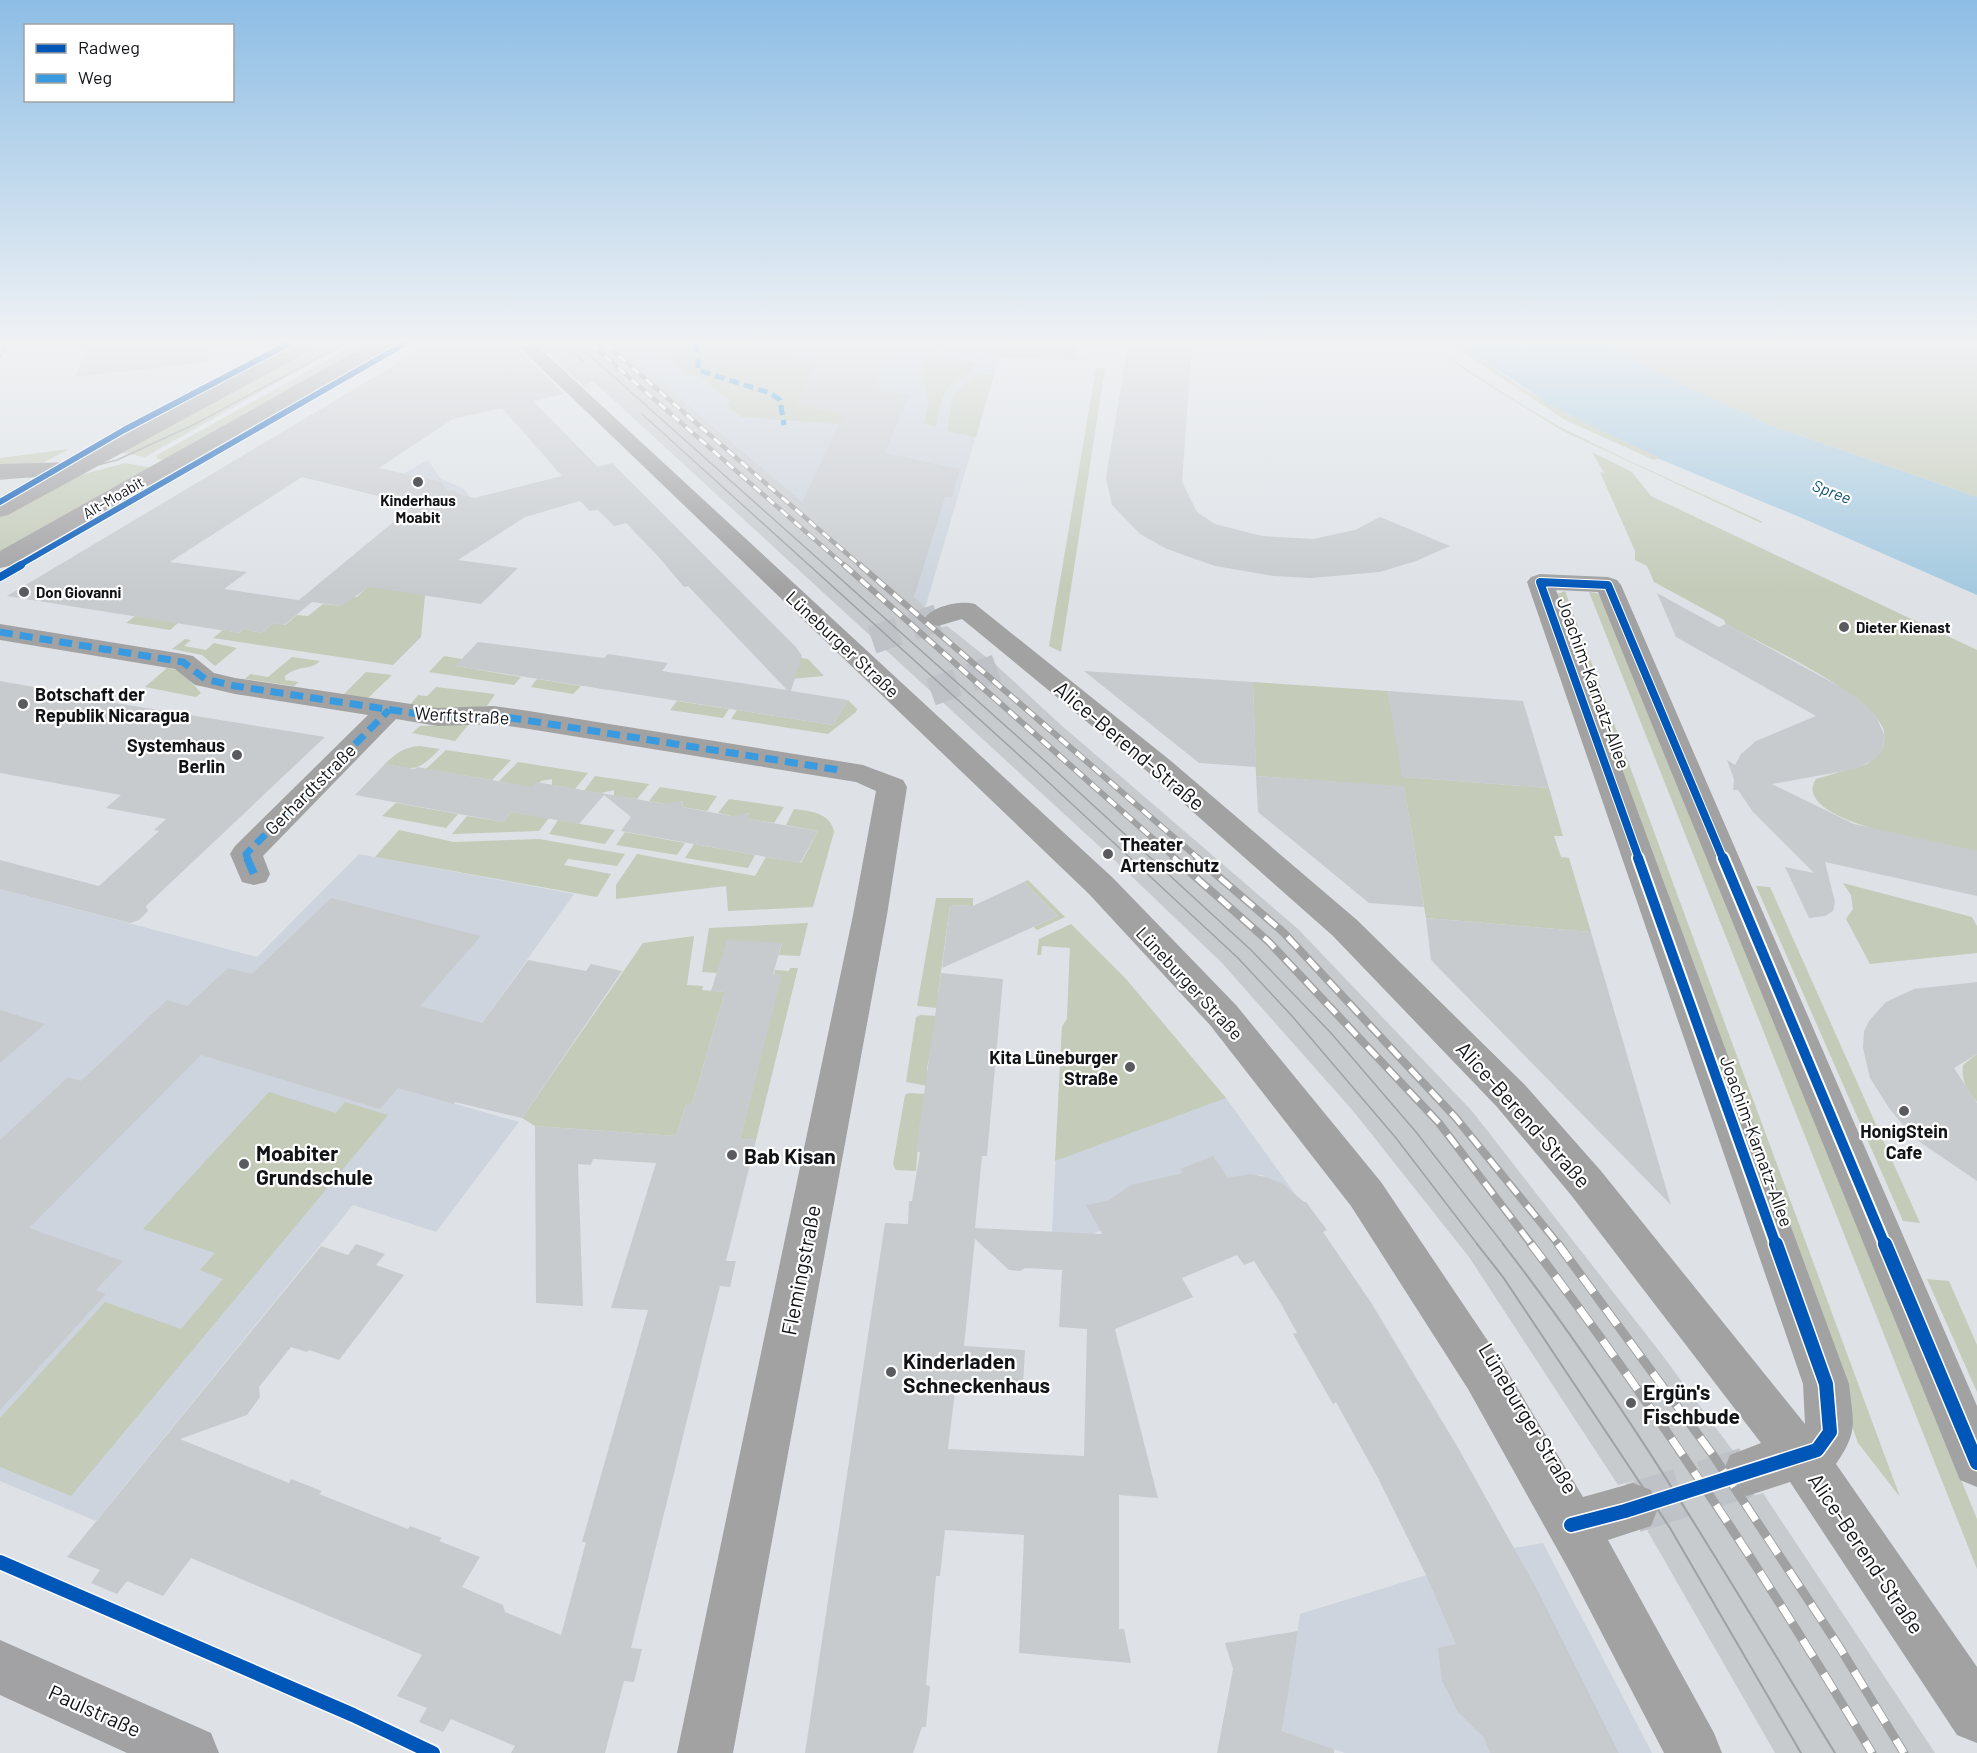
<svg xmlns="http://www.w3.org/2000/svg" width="1977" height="1753" font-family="Barlow,sans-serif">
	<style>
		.built { fill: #cdd4dd }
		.green { fill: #c4cbb8 }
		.water { fill: #a5cae0 }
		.building { fill: #c8cbce; fill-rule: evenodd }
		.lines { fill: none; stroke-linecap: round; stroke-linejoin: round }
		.street-tunnel-far1 { stroke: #bfc3c7; stroke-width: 28; stroke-dasharray: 28 14; stroke-linecap: butt }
		.street-tunnel { stroke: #bfc3c7; stroke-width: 50; stroke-dasharray: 50 25; stroke-linecap: butt }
		.street { fill: #a2a2a3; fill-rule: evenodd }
		.secondary { fill: #a2a1a3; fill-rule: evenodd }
		.tram-far1 { stroke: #9fa1a2; stroke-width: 1.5 }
		.tram { stroke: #9fa1a2; stroke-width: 2 }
		.rail-far3-casing { stroke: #9fa1a2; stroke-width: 4.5 }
		.rail-far2-casing { stroke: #9fa1a2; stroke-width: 6 }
		.rail-far1-casing { stroke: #9fa1a2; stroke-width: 8 }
		.rail-casing { stroke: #9fa1a2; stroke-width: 9 }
		.rail-far3 { stroke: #fff; stroke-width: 3; stroke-dasharray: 9; stroke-linecap: butt }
		.rail-far2 { stroke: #fff; stroke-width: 4; stroke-dasharray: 11; stroke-linecap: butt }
		.rail-far1 { stroke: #fff; stroke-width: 5; stroke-dasharray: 15; stroke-linecap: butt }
		.rail { stroke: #fff; stroke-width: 7; stroke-dasharray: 20; stroke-linecap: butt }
		.quiet-far2 { stroke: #3a9adf; stroke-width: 5; stroke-dasharray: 10 5; stroke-linecap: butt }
		.quiet-far1 { stroke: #3a9adf; stroke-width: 7; stroke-dasharray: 13 7; stroke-linecap: butt }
		.quiet { stroke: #3a9adf; stroke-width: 8; stroke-dasharray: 17 8; stroke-linecap: butt }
		.cycleway-far3-casing { stroke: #fff; stroke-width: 8 }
		.cycleway-far2-casing { stroke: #fff; stroke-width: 10 }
		.cycleway-far1-casing { stroke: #fff; stroke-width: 14 }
		.cycleway-casing { stroke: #fff; stroke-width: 17 }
		.cycleway-far3 { stroke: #0057b8; stroke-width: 6 }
		.cycleway-far2 { stroke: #0057b8; stroke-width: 8 }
		.cycleway-far1 { stroke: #0057b8; stroke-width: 10 }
		.cycleway { stroke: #0057b8; stroke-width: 14 }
		.poi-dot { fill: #595b5f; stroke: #fff; stroke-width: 2 }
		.labels { text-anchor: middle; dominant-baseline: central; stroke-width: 4.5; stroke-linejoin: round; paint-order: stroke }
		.far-street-label { font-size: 15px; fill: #111316; stroke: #fff }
		.far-poi-label { font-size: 15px; font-weight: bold; fill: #111316; stroke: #fff; text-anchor: start }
		.far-water-label { font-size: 16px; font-style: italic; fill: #0e506e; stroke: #fff }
		.street-label { font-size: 18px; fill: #111316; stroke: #fff }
		.poi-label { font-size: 18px; font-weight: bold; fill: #111316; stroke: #fff; text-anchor: start }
		.near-street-label { font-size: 21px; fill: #111316; stroke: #fff }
		.near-poi-label { font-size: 21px; font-weight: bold; fill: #111316; stroke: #fff; text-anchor: start }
	</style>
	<rect width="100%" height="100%" fill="#dee2e6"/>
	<g class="built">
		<path d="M616,344H1003L925,608L683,401Z"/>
		<path d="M428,460L440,478L464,489L471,499L379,487Z"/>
		<path d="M359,854L574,894L487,1016L424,1095L519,1122L436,1232L353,1205L96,1521L0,1481V889L257,957Z"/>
		<path d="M1071,924L1125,978L1158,1017L1226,1098L1296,1195L1273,1179L1261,1175H1244L1092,1234L1052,1232L1062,1027L1067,1019Z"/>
		<path d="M1543,1543L1652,1753H1345L1282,1731L1300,1614L1514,1548Z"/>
	</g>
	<g class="green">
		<path d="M319,344H352L328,354L145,457L119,452Z"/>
		<path d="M356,344H372L166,460L157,459V455Z"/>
		<path d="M674,344H732L818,361L796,404L896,426L895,428L742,417L727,406L730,400L699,376L687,374L666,357L665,352Z"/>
		<path d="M933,344H981L978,356L943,349Z"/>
		<path d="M990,344H1079L1075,358L1085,360L988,357Z"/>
		<path d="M1429,344L1510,397L1560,427L1621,457L1763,522L1761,523L1561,430L1469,373Z"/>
		<path d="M1450,344H1459L1521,387L1568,414L1660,457L1654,460L1565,420Z"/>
		<path d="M1608,344H1977V497L1769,425L1683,385Z"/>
		<path d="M934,357L976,362C970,379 952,379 944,394C939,404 938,417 936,427L923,423C937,395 916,385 926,359Z"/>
		<path d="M1096,368H1105L1061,652L1049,646Z"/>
		<path d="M979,374L994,375L976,437L947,431L953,395Z"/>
		<path d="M69,449L33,468L0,466V458Z"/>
		<path d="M1592,452L1632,472L1651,496L1977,650V851C1953,846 1787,823 1816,779L1867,764L1882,751C1884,743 1886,736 1883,728C1865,690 1765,646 1726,624L1724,620L1654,582L1647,566L1635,560V551L1600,472L1604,473Z"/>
		<path d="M125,463L153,468L0,554V516L73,477Z"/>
		<path d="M371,584L425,595L421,637L393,665L213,638L223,630L239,633L243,629L262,633L273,623L285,625L297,615L308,616L323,604L341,606L352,597H357Z"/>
		<path d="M1565,591L1900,1497L1858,1443L1555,595Z"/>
		<path d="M1589,592L1597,593L1602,598L1977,1519V1569Z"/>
		<path d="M135,616L178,623L170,630L126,623Z"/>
		<path d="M185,639L191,640L184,646L206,650L214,643L237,648L215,666L202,655L172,649Z"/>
		<path d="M444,656L462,659L456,666L521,677L514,685L429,672Z"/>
		<path d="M292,657L320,661C310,671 300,664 285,676V680L299,682L294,686L245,679L250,674L268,677Z"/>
		<path d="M801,658L808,659L824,676L791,679Z"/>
		<path d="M167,668L181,671L201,693L196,697L145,687Z"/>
		<path d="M366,672L392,675L367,699L342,696Z"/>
		<path d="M537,679L581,686L573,694L531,687Z"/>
		<path d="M1253,682L1388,691L1403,777L1549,788L1563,836H1554L1561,857L1569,858L1591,932L1426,918L1404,787L1256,776Z"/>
		<path d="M436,687L495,694L487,706L448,710L410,705L418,695L427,696Z"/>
		<path d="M848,700L857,709L856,712L828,734L731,719L737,710L833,725Z"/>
		<path d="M677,701L729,709L723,718L670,710Z"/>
		<path d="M469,724L455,741L412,733L420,726Z"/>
		<path d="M420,746L440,749C416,772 418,770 385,764C396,753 404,747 420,746Z"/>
		<path d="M446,750L511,760L492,780L426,769Z"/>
		<path d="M518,762L588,773L575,789L552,785V779L541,781L530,789L499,781Z"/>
		<path d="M595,776L649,784L637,799L614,796V790L601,793L584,791Z"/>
		<path d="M660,787L717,796L707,811L682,807L683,801L670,805L649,801Z"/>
		<path d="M729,799L784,807L774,823L749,819V813L736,817L718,813Z"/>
		<path d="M396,803L458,814L446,828L382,816Z"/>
		<path d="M794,809C811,811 831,813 834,832L813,907L728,911L726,886L616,899V885L637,854L755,876L766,857L801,863L818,831L786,825Z"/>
		<path d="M512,812L549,818L539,831L452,834L467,816L503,822Z"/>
		<path d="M558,820L615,830L605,844L549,834Z"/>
		<path d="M399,830L454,842L539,839L625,854L617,866L568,859L564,865L611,874L597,897L375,857Z"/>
		<path d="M625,832L685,843L677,855L616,845Z"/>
		<path d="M694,844L755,855L748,868L685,858Z"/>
		<path d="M1028,880L1065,917L1037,930L1034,927L1058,916L1024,882Z"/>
		<path d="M1843,883L1972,917L1977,926V953L1870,964L1846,919L1853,909L1851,895Z"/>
		<path d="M1756,886L1770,887L1920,1223L1903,1221Z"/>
		<path d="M936,898H973V906L950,905L938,994V1008L917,1006Z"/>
		<path d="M808,923L800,956L779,955L782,943L717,973L702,972L709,928Z"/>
		<path d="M1071,924L1125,978L1226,1098L1055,1161L1062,1027L1067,1019L1070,948L1042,946L1041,955H1037L1039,939Z"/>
		<path d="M694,936L687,985L703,986L702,990L725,992L692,1104H686L676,1136L535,1126L522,1118L643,943Z"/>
		<path d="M790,968H798L756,1140L740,1139L781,975L774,974L775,970L789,971Z"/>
		<path d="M921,1015L937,1016L927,1069L928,1086L906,1082L916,1017Z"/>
		<path d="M1977,1054V1102C1967,1090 1961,1081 1963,1065Z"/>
		<path d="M269,1092L336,1113L345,1102L388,1115L71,1496L0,1467V1418L105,1302L181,1329L223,1279L200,1270L215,1253L143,1229Z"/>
		<path d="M909,1093L926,1094L919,1131L916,1171L896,1170L893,1164L905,1095Z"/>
		<path d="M1927,1279L1949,1281L1977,1345V1392Z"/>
	</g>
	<path class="water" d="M1459,344H1608L1683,385L1769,425L1977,497V595L1802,518L1657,458L1659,457L1606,433L1549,404Z"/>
	<g class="building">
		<path d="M89,344H207L208,362L75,377Z"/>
		<path d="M430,344H514L564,394L533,401L598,467L612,463L796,647L802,656L791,691L848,700L833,725L455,666L478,642L604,658L608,654L668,663L662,671L787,690L688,586L684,587L656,554L626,523L614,526L598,510L590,511L580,501L525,517L458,560L518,568L481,604L369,587L341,606L312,602L284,625L273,623L262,633L243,629L239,633L7,596ZM502,408L562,476L474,498L458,494L454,490L447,491L442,482L379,468L453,419ZM302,477L414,505L299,600L311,602L224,589L247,572L170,562Z"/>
		<path d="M538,344H616L802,502L844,414L795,404L828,344H893L873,388L909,395L885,453L960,469L952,497H945L914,597L929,611L923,618L927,625L938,628L947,626L996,665L1061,725L1298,929L1472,1111L1663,1356L1733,1451L1728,1454L1721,1471L1728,1490L1746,1498L1763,1493L1935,1753H1775L1647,1530L1653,1527L1660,1509L1653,1489L1634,1481L1618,1485L1469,1257L1354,1112L1222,963L1124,869L592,380L585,387Z"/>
		<path d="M1128,344H1192L1182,482L1197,512L1215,524L1262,536L1313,539L1355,530L1380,517L1450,546L1416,561L1380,572L1311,578L1274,576L1215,566L1167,549L1140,534L1112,505L1106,478Z"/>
		<path d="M1657,593L1719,627L1726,624L1844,689L1867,706L1875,715L1885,736L1882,751L1875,759L1855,769L1772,784L1854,824L1977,851V896L1825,862L1835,902L1833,911L1825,916L1809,918L1785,867L1814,873L1753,812L1738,790H1733L1734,779L1727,760L1735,765L1741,754L1756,741L1816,716L1676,637Z"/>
		<path d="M1084,671L1253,682L1256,767L1199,763Z"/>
		<path d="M0,681L68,693L66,695L325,737L146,906L148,911L139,920L130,923L0,889V860L99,886L159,831L154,830L166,819L106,808L121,795L0,773Z"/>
		<path d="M1388,691L1523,701L1549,788L1402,777Z"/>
		<path d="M385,764L415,769L417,767L532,787L536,782L665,804L683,801L682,807L731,816L750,813L749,819L818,831L800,863L621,831L631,817L604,795L579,824L512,812L503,822L355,795Z"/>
		<path d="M1256,776L1404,786L1424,907L1369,903L1258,812Z"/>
		<path d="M1024,882L1058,916L942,968L950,905L973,906Z"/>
		<path d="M331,898L481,936L420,1006L482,1023L528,960L586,971L591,964L622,971L522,1118L455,1102L454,1104L398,1088L380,1109L201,1055L29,1228L123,1261L96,1290L106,1294L0,1410V1140L68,1077L81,1081L167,1000L187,1006L228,968L252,974Z"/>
		<path d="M1426,918L1591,932L1671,1205L1431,960Z"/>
		<path d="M727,940L782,943L773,974L782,975L740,1139L756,1140L726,1261H736L730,1287L720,1286L631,1648L642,1649L634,1682L624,1681L605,1753H511L515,1746L451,1719L443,1732L419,1722L427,1708L397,1696L422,1655L191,1558L163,1596L127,1581L117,1594L91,1583L100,1570L67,1557L321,1246L348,1255L356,1244L385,1254L376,1265L404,1275L339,1360L309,1350L307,1352L291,1347L259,1387L260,1397L247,1415L180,1439L289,1483L291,1479L322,1491L319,1494L408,1529L410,1526L442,1538L439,1541L480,1557L462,1587L503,1605L505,1612L561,1635L586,1542H582L648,1310L611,1308L656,1163L593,1159L591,1165L578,1164L583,1306L536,1303L535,1126L676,1136L686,1104H692L725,992L711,991Z"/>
		<path d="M941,973L1003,979L987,1156H982L975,1228L1102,1234L1086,1205L1108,1201L1131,1185L1183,1173L1180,1169L1213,1156L1228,1178L1250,1174L1267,1177L1283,1184L1304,1202H1306L1327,1230L1323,1232L1372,1304L1457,1446L1539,1593L1619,1753H1490L1484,1738L1458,1712L1442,1681L1438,1648L1456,1644L1426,1575L1378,1478L1336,1402L1333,1404L1293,1334L1297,1333L1280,1302L1254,1261L1244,1265L1237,1255L1182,1278L1193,1297L1115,1329L1158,1498L1119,1495V1629H1124L1131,1663L1019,1653L1024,1535L945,1530L940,1576H936L926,1685L930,1686L926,1727H922L913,1753H805L885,1223L908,1224L909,1201H912L920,1152H916ZM975,1239L1009,1270L1020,1271L1025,1268L1062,1270L1059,1327L1087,1329L1084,1456L948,1449L956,1383L1016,1387L1015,1383L1023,1384L1025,1350L964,1346Z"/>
		<path d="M1977,982V1054L1954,1068L1977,1103V1181L1920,1142L1904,1126L1889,1108L1870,1078L1863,1048L1864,1031L1869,1021L1886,1002L1914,989Z"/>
		<path d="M0,1010L45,1024L0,1063Z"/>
		<path d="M1298,1631L1282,1731L1334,1749V1753H1217L1233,1669L1225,1643Z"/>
	</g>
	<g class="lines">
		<g class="street-tunnel-far1">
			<path d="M872,640L938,618"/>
			<path d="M931,692L997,668"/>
		</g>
		<path class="street-tunnel" d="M1633,1508L1747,1472"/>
		<g class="street">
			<path d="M516,344H535L1113,878L1236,1005L1381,1182L1500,1359L1583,1497L1633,1483L1651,1490L1658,1508L1651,1526L1608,1540L1714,1733L1722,1753H1664L1570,1572L1468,1389L1351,1206L1210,1025L1089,894Z"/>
			<path d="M1540,574L1608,577L1617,580L1621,585L1977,1406V1487L1960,1480L1598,592L1556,590L1849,1384C1853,1422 1859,1431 1836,1464L1977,1667V1743L1957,1735L1790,1482L1747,1496L1730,1489L1723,1472L1730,1455L1761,1443L1571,1195L1497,1107L1333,936L1149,773L962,619L938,626L929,624L925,618C933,606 961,600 975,604L1171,761L1357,920L1525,1085L1601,1171L1805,1424L1803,1384L1527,582L1531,577Z"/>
			<path d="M0,624L183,654L193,656L214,673L235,678L438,708L493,706L529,711L863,765L903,780L907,787L887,915L733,1753H677L853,915L876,791L856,782L529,729L493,724L438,726L396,719L263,856L270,874L266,882L254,885L242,882L230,854L235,846L368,715L235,694L205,687L195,685L175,669L0,640Z"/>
		</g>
		<g class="secondary">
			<path d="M295,344H317L315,348L8,515L0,517V501L45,477L0,478V464L73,462Z"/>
			<path d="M369,344H391L389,348L9,566L0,568V551Z"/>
			<path d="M0,1640L211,1733L219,1753H127L0,1695Z"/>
		</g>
		<g class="tram-far1">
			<path d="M564,344L584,362"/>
			<path d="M577,344L1045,761L1251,950L1331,1033L1416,1132L1504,1245"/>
			<path d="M0,358L7,344"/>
			<path d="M642,414L1031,766L1238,958L1292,1016L1396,1138L1478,1245"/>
			<path d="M0,479L63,474L117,460L195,424L344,344"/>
		</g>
		<g class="tram">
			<path d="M1477,1244L1503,1277L1670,1528L1801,1753"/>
			<path d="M1503,1244C1627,1404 1729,1580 1835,1753"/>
		</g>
		<defs>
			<g id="rail-far3">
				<path d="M591,344L845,566"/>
				<path d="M605,344L861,566"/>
			</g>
			<g id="rail-far2">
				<path d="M844,565L1176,859"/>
				<path d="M860,565L1199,859"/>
			</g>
			<g id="rail-far1">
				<path d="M1174,858L1269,942L1439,1123L1532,1245"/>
				<path d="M1197,858L1283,932L1456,1118L1559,1245"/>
			</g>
			<g id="rail">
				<path d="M1531,1244C1655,1406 1767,1578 1872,1753"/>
				<path d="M1558,1244L1713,1455L1840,1648L1904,1753"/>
			</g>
		</defs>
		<use href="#rail-far3" class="rail-far3-casing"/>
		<use href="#rail-far2" class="rail-far2-casing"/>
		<use href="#rail-far1" class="rail-far1-casing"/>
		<use href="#rail" class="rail-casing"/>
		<use href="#rail-far3" class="rail-far3"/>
		<use href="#rail-far2" class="rail-far2"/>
		<use href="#rail-far1" class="rail-far1"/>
		<use href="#rail" class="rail"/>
		<path class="quiet-far2" d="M694,344L698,352V370L770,393L780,400L784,425"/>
		<g class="quiet-far1">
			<path d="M0,632L183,662L205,679L235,686L438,717L493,715L839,770"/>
			<path d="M248,859L246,854L389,710"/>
		</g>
		<path class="quiet" d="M247,858L254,874"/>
		<defs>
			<g id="cycleway-far3">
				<path d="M0,502L124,430L288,344"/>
				<path d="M18,566L404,344"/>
			</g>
			<g id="cycleway-far2">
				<path d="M0,577L21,565"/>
				<path d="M1639,859L1540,582L1608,585L1723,859"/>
			</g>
			<g id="cycleway-far1">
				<path d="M1638,858L1776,1245"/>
				<path d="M1723,858L1885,1245"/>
			</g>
			<g id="cycleway">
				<path d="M1885,1244L1977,1463"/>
				<path d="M1571,1525L1625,1511L1817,1450L1830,1432L1826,1384L1776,1244"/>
				<path d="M0,1562L353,1715L433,1753"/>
			</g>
		</defs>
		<use href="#cycleway-far3" class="cycleway-far3-casing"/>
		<use href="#cycleway-far2" class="cycleway-far2-casing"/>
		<use href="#cycleway-far1" class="cycleway-far1-casing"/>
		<use href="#cycleway" class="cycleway-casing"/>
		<use href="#cycleway-far3" class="cycleway-far3"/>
		<use href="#cycleway-far2" class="cycleway-far2"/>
		<use href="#cycleway-far1" class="cycleway-far1"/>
		<use href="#cycleway" class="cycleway"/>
	</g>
	<linearGradient id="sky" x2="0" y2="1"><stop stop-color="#8dbde5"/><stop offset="0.58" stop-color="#f0f2f4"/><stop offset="1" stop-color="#f0f2f4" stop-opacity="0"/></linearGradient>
	<rect width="1977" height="589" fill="url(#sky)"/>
	<g class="poi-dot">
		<circle cx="418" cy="482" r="6"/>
		<circle cx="24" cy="592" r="6"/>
		<circle cx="1844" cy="627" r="6"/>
		<circle cx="23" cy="704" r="6"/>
		<circle cx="237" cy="755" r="6"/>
		<circle cx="1108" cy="854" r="6"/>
		<circle cx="1130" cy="1067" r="6"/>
		<circle cx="1904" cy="1111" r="6"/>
		<circle cx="732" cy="1155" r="6"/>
		<circle cx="244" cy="1164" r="6"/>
		<circle cx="891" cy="1372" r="6"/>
		<circle cx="1631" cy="1403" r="6"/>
	</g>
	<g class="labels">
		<g class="far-street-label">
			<text transform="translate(113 497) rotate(-30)">Alt-Moabit</text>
		</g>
		<g class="far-poi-label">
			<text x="418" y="500" text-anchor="middle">Kinderhaus<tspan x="418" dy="17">Moabit</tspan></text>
			<text x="36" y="592">Don Giovanni</text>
			<text x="1856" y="627">Dieter Kienast</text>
		</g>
		<g class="far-water-label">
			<text transform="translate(1832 491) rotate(21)">Spree</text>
		</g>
		<g class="street-label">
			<text transform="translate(843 644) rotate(43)">Lüneburger Straße</text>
			<text transform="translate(1594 683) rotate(70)">Joachim-Karnatz-Allee</text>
			<text transform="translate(462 715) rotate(3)">Werftstraße</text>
			<text transform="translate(310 789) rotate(-45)">Gerhardtstraße</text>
			<text transform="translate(1190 983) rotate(47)">Lüneburger Straße</text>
			<text transform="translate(1757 1141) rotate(70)">Joachim-Karnatz-Allee</text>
		</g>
		<g class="poi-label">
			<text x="35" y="694">Botschaft der<tspan x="35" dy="21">Republik Nicaragua</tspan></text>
			<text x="225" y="745" text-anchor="end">Systemhaus<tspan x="225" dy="21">Berlin</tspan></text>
			<text x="1120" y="844">Theater<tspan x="1120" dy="21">Artenschutz</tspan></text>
			<text x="1118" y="1057" text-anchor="end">Kita Lüneburger<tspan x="1118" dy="21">Straße</tspan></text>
			<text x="1904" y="1131" text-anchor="middle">HonigStein<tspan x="1904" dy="21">Cafe</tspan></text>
		</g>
		<g class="near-street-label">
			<text transform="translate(1130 745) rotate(40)">Alice-Berend-Straße</text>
			<text transform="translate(1524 1114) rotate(48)">Alice-Berend-Straße</text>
			<text transform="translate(800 1270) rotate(-79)">Flemingstraße</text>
			<text transform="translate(1529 1418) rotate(59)">Lüneburger Straße</text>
			<text transform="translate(1867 1553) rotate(56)">Alice-Berend-Straße</text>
			<text transform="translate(95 1710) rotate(24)">Paulstraße</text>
		</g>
		<g class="near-poi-label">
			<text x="256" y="1152">Moabiter<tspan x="256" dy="24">Grundschule</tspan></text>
			<text x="744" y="1155">Bab Kisan</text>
			<text x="903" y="1360">Kinderladen<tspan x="903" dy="24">Schneckenhaus</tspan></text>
			<text x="1643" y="1391">Ergün's<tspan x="1643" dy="24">Fischbude</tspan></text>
		</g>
	</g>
	<rect x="24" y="24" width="210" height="78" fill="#ffffff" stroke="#a0a1a2" stroke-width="1.5"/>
	<rect x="36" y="44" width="30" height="9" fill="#0057b8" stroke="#a0a1a2" stroke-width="1.5"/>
	<text x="78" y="54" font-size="18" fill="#111316">Radweg</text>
	<rect x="36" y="74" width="30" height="9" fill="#3a9adf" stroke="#a0a1a2" stroke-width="1.5"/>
	<text x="78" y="84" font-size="18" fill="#111316">Weg</text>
</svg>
